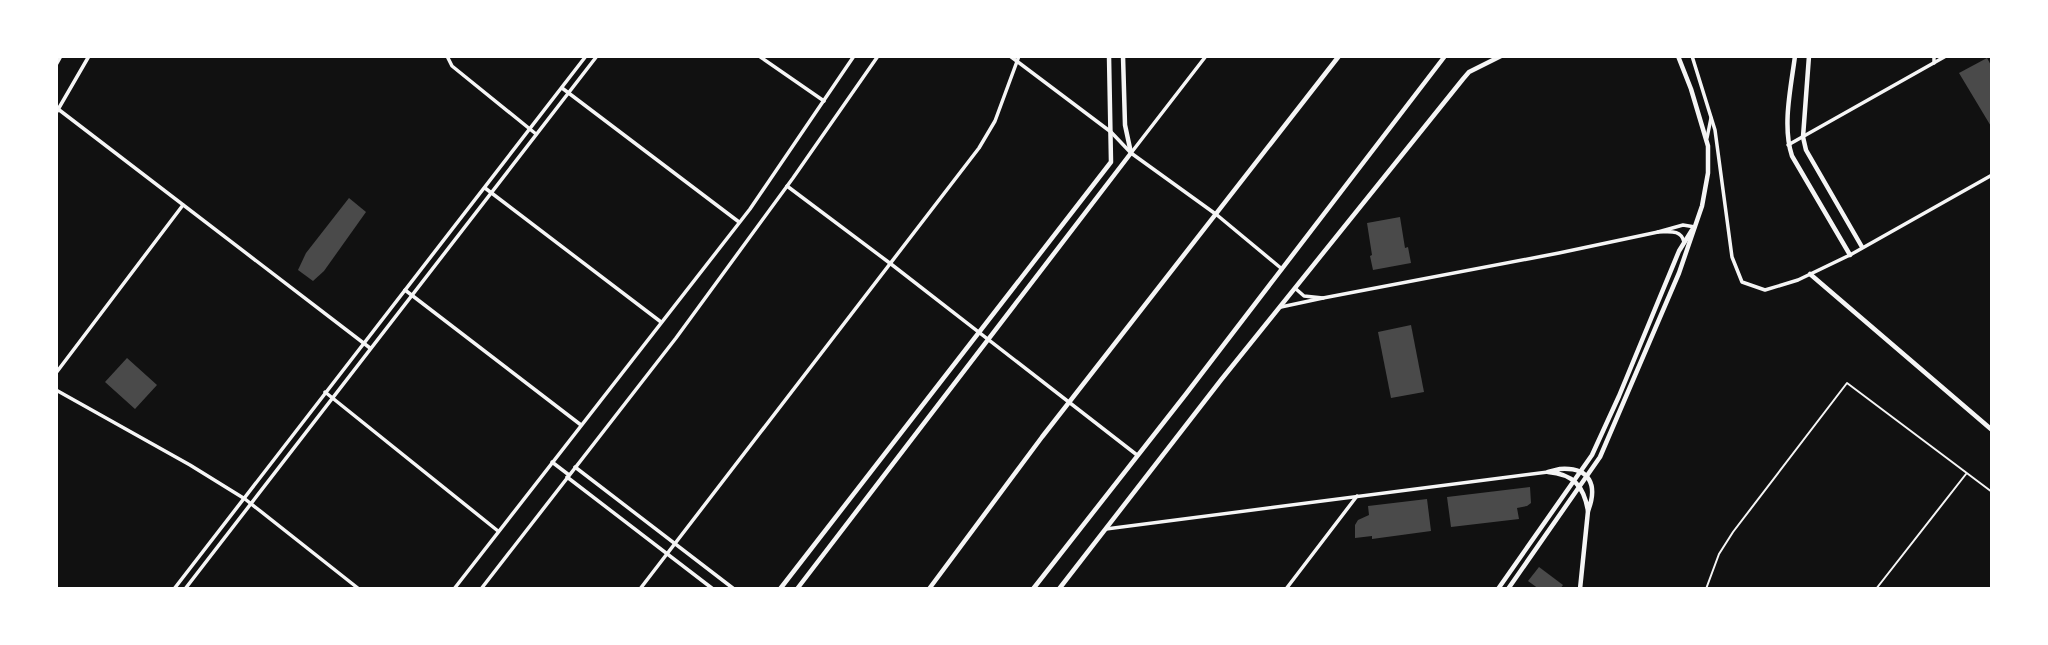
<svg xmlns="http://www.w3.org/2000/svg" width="2048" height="645" font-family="'Source Serif 4',serif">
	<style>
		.building { fill: #4a4a4a }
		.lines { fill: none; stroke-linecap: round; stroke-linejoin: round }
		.service { stroke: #f5f5f5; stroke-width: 2 }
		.minor { stroke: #f5f5f5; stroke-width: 3.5 }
		.tertiary { stroke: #f5f5f5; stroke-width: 4.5 }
	</style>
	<rect width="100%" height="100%" fill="#111"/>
	<g class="building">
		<path d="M1987,58L1992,67V128L1959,73Z"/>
		<path d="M349,198L366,212L324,271L313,281L298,270L306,253Z"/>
		<path d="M1400,217L1405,248L1408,247L1411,263L1373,270L1370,256L1372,255L1367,223Z"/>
		<path d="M1411,325L1424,392L1391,398L1378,332Z"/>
		<path d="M127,358L157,385L135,409L105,382Z"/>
		<path d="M1530,487L1531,503L1527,506L1517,508L1519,519L1451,527L1447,497Z"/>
		<path d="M1427,499L1431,531L1372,539V536L1355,538V525L1358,520L1369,515L1368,506Z"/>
		<path d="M1539,567L1563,585L1560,589H1539L1528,581Z"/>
	</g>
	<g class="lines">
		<g class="service">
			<path d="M1706,589L1719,554L1733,532L1847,383L1992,492"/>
			<path d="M1876,589L1966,474"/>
		</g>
		<g class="minor">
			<path d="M447,56L452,66L536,134"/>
			<path d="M759,56L824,101"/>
			<path d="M1010,56L1111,132L1131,153L1217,215L1282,269"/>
			<path d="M1692,56L1715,130L1732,257L1742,282L1765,290L1798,280L1850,255L1992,175"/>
			<path d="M1934,63V56"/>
			<path d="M56,65L61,56"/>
			<path d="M562,88L739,222"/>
			<path d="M58,109L370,348"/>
			<path d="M56,113L89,56"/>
			<path d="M1707,138L1711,118"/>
			<path d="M1788,145L1946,56"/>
			<path d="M1131,153L1206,56"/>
			<path d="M787,186L891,264L1137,455"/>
			<path d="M485,188L661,322"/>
			<path d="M1684,242C1681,229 1669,232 1658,232L1683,225L1695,227"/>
			<path d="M405,290L581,425"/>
			<path d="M1323,298L1559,253L1658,232"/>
			<path d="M1281,307L1323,298L1304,296L1296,289"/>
			<path d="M56,373L183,205"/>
			<path d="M56,390L190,465L245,499L359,589"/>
			<path d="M325,392L498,531"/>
			<path d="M552,462L569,475"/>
			<path d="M575,467L734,589"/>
			<path d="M567,477L713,589"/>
			<path d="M1106,529L1548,472"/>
			<path d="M174,589L586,56"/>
			<path d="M185,589L597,56"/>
			<path d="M454,589L750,209L854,56"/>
			<path d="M481,589L676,338L793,178L878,56"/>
			<path d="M640,589L979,148L995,121L1019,56"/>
			<path d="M1286,589L1357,496"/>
		</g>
		<g class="tertiary">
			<path d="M1795,56C1791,87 1782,126 1792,156L1850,255"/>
			<path d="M1809,56L1803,137L1806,150L1862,247"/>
			<path d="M1810,274L1992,430"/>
			<path d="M1560,469C1590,467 1598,485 1588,511C1584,486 1573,474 1548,472Z"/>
			<path d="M780,589L1111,162L1109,56"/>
			<path d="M797,589L1131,153L1125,125L1123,56"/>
			<path d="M929,589L1042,437L1339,56"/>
			<path d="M1033,589L1186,394L1445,56"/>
			<path d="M1059,589L1221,380L1463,79L1469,72L1501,56"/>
			<path d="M1498,589L1592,455L1619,396L1679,251L1692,230"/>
			<path d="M1508,589L1600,457L1679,273L1702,206L1708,173V146L1691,89L1678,56"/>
			<path d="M1580,589L1588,511"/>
		</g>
	</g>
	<rect width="2048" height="645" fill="none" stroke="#ffffff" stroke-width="116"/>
</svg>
